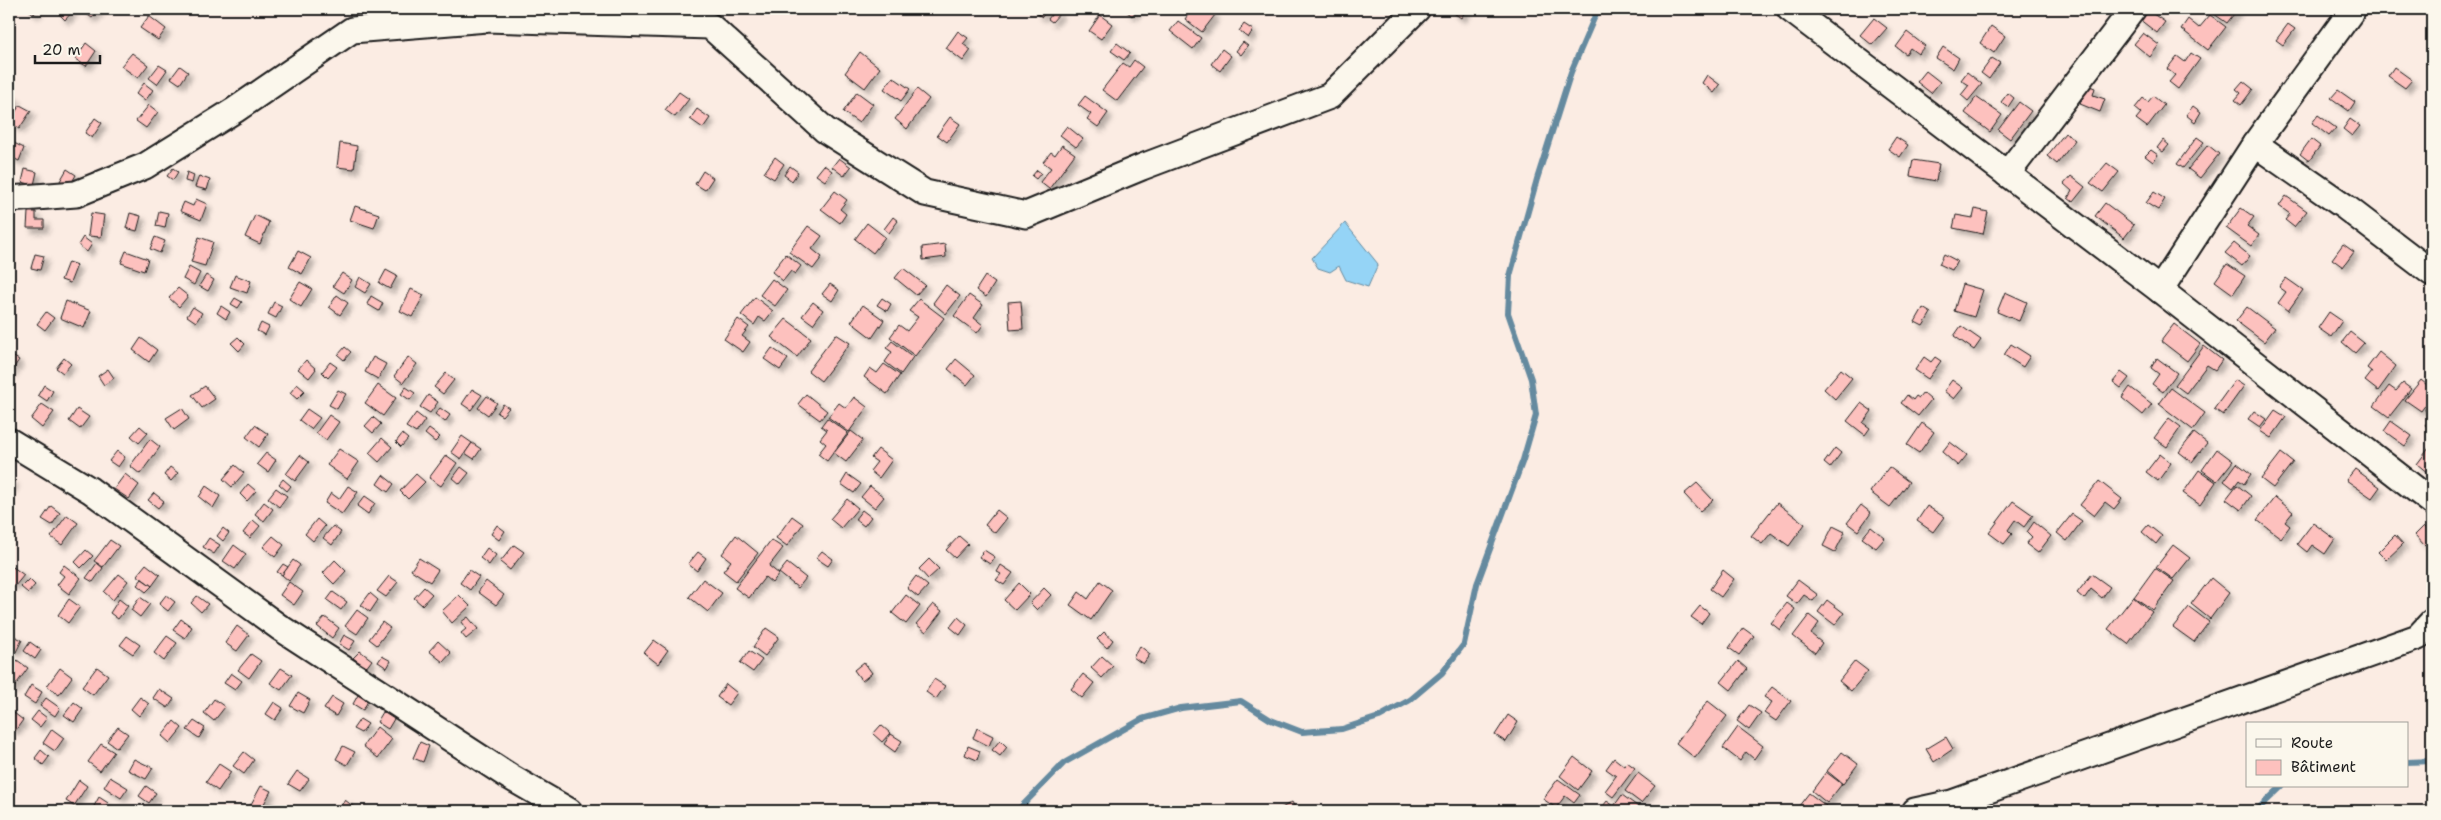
<svg xmlns="http://www.w3.org/2000/svg" width="2441" height="820" font-family="'Shantell Sans',sans-serif">
	<style>
		.water { fill: #95d4f6; stroke: #658a9f }
		.lines { fill: none; stroke-linecap: round; stroke-linejoin: round }
		.stream { stroke: #658a9f; stroke-width: 6 }
		.building { fill: #fdc1be; stroke: #1c1c1c; filter: url(#shadow) }
		.minor-casing { stroke: #1c1c1c; stroke-width: 29 }
		.minor { stroke: #fbf7ec; stroke-width: 25 }
	</style>
	<defs>
		<filter id="shadow"><feDropShadow dx="4.5" dy="4.5" stdDeviation="2.5" flood-color="#0004"/></filter>
	</defs>
	<rect width="100%" height="100%" fill="#fbece3"/>
	<filter id="ink" filterUnits="userSpaceOnUse"><feTurbulence type="fractalNoise" baseFrequency=".02" numOctaves="2"/><feDisplacementMap in="SourceGraphic" scale="10" xChannelSelector="R" yChannelSelector="G"/><feConvolveMatrix kernelMatrix="1 2 1 2 8 2 1 2 1" color-interpolation-filters="sRGB"/></filter>
	<g filter="url(#ink)">
		<path class="water" d="M1345,223L1378,264L1368,287L1346,280L1339,266L1330,272L1318,268L1312,258Z"/>
		<g class="lines">
			<g class="stream">
				<path d="M2407,762L2432,761"/>
				<path d="M1017,811L1064,763L1142,719L1181,708L1241,701L1271,720L1302,732L1342,729L1379,717L1410,700L1442,673L1464,644L1477,584L1523,460L1536,415L1531,379L1508,313L1510,276L1537,179L1571,72L1598,9"/>
				<path d="M2256,811L2282,786"/>
			</g>
		</g>
		<g class="building">
			<path d="M27,9H39L34,14Z"/>
			<path d="M63,9L73,11L65,20L59,14Z"/>
			<path d="M87,9H100L92,18L84,12Z"/>
			<path d="M1040,9H1049L1042,17L1036,13Z"/>
			<path d="M1124,9H1138L1132,16Z"/>
			<path d="M1192,9H1207L1215,15L1202,32L1185,19Z"/>
			<path d="M1453,9H1467L1461,18L1451,11Z"/>
			<path d="M2146,9L2165,22L2157,33L2139,19Z"/>
			<path d="M2207,9H2236L2237,10L2227,23Z"/>
			<path d="M1055,10L1060,13L1052,22L1048,19Z"/>
			<path d="M1100,15L1112,24L1101,39L1089,31Z"/>
			<path d="M2210,15L2226,27L2208,50L2181,29L2188,19L2199,28Z"/>
			<path d="M149,16L166,29L158,40L140,28Z"/>
			<path d="M1874,18L1887,28L1872,45L1860,35Z"/>
			<path d="M1178,21L1201,38L1193,49L1170,31Z"/>
			<path d="M1244,24L1253,30L1248,38L1239,31Z"/>
			<path d="M2288,24L2295,29L2283,45L2276,40Z"/>
			<path d="M1991,26L2005,36L1994,53L1980,43Z"/>
			<path d="M958,31L968,38L963,44L971,50L963,61L946,48Z"/>
			<path d="M1907,32L1925,46L1918,54L1910,48L1906,54L1896,47Z"/>
			<path d="M2143,33L2159,45L2150,57L2134,44Z"/>
			<path d="M1243,42L1248,46L1241,55L1236,51Z"/>
			<path d="M86,43L96,51L86,66L75,59Z"/>
			<path d="M1117,43L1130,53L1124,60L1111,51Z"/>
			<path d="M1943,47L1959,58L1953,69L1936,58Z"/>
			<path d="M1222,49L1231,56L1220,71L1211,64Z"/>
			<path d="M860,52L880,68L865,88L845,73Z"/>
			<path d="M132,53L148,65L138,78L121,66Z"/>
			<path d="M2191,53L2200,59L2178,89L2169,82L2175,75L2167,69L2177,56L2185,62Z"/>
			<path d="M1992,58L2000,63L1989,79L1981,73Z"/>
			<path d="M1134,60L1143,67L1117,101L1102,90L1123,63L1129,67Z"/>
			<path d="M159,65L167,70L157,84L149,78Z"/>
			<path d="M180,66L188,72L180,84L171,78Z"/>
			<path d="M2394,67L2412,80L2405,88L2388,76Z"/>
			<path d="M1926,71L1940,82L1931,93L1917,82Z"/>
			<path d="M1967,72L1982,84L1968,101L1961,95L1969,85L1961,80Z"/>
			<path d="M1707,75L1720,85L1714,93L1702,83Z"/>
			<path d="M893,77L910,89L901,101L884,89Z"/>
			<path d="M2243,81L2253,89L2241,105L2235,100L2241,93L2236,89Z"/>
			<path d="M144,83L153,90L145,101L136,94Z"/>
			<path d="M2087,85L2095,88L2093,95L2105,99L2100,112L2080,104Z"/>
			<path d="M917,89L929,99L907,129L895,119Z"/>
			<path d="M2338,90L2355,102L2349,111L2331,98Z"/>
			<path d="M679,92L689,99L675,117L665,110Z"/>
			<path d="M857,92L873,104L859,123L843,112Z"/>
			<path d="M9,93L16,99L9,107Z"/>
			<path d="M2008,93L2014,98L2008,107L2001,102Z"/>
			<path d="M1085,96L1108,113L1098,127L1087,119L1091,114L1078,105Z"/>
			<path d="M2153,96L2164,105L2147,127L2136,119L2141,113L2135,108L2143,98L2148,102Z"/>
			<path d="M1976,97L2002,115L1990,132L1965,113Z"/>
			<path d="M2019,102L2031,111L2010,139L1998,130Z"/>
			<path d="M20,105L31,111L19,129L9,122Z"/>
			<path d="M149,105L158,112L146,128L136,121Z"/>
			<path d="M2193,106L2201,112L2195,122L2186,115Z"/>
			<path d="M697,109L710,118L703,128L690,119Z"/>
			<path d="M2318,115L2336,128L2329,136L2312,123Z"/>
			<path d="M950,117L960,124L947,142L937,135Z"/>
			<path d="M95,118L102,123L92,138L85,133Z"/>
			<path d="M2350,119L2360,126L2352,136L2343,129Z"/>
			<path d="M1067,126L1083,139L1076,147L1060,135Z"/>
			<path d="M2065,133L2075,140L2057,164L2047,156Z"/>
			<path d="M1896,137L1908,145L1900,157L1888,149Z"/>
			<path d="M2197,137L2204,142L2183,168L2177,164Z"/>
			<path d="M2311,139L2320,146L2309,161L2300,154Z"/>
			<path d="M2163,140L2169,145L2163,152L2157,148Z"/>
			<path d="M14,143L24,148L19,161L9,156Z"/>
			<path d="M340,143L357,146L354,169L337,167Z"/>
			<path d="M1062,145L1075,154L1049,189L1040,182L1051,168L1043,162L1051,152L1055,155Z"/>
			<path d="M2208,145L2219,154L2200,178L2188,169Z"/>
			<path d="M2151,150L2158,155L2153,162L2145,156Z"/>
			<path d="M775,157L784,164L774,179L764,173Z"/>
			<path d="M839,158L851,167L844,176L832,167Z"/>
			<path d="M1913,160L1939,164L1936,181L1910,176Z"/>
			<path d="M2107,163L2119,172L2103,192L2090,183Z"/>
			<path d="M824,165L832,171L825,181L816,175Z"/>
			<path d="M790,166L798,172L792,181L784,175Z"/>
			<path d="M173,168L178,172L173,180L167,176Z"/>
			<path d="M25,169L37,172L34,185L22,182Z"/>
			<path d="M67,169L76,175L69,187L60,181Z"/>
			<path d="M1037,170L1041,173L1036,179L1032,176Z"/>
			<path d="M703,171L713,178L705,190L695,184Z"/>
			<path d="M187,172L194,175L192,183L185,181Z"/>
			<path d="M199,176L210,180L207,190L195,187Z"/>
			<path d="M2071,176L2085,187L2073,202L2068,198L2072,191L2064,184Z"/>
			<path d="M835,191L847,200L840,209L846,214L840,223L821,209Z"/>
			<path d="M2154,192L2165,199L2158,210L2146,203Z"/>
			<path d="M2286,196L2307,211L2294,227L2285,220L2290,214L2279,206Z"/>
			<path d="M196,199L207,204L201,220L180,211L184,202L193,206Z"/>
			<path d="M2105,203L2134,225L2124,238L2095,216Z"/>
			<path d="M355,206L379,214L374,228L350,220Z"/>
			<path d="M2241,208L2254,217L2247,226L2259,235L2251,246L2226,228Z"/>
			<path d="M1975,209L1988,212L1983,234L1953,228L1956,215L1973,218Z"/>
			<path d="M159,211L168,213L165,228L156,226Z"/>
			<path d="M28,212H36V220H44V228H27Z"/>
			<path d="M91,213L104,215L101,237L88,236Z"/>
			<path d="M130,213L141,216L137,231L126,228Z"/>
			<path d="M255,215L269,222L260,244L245,237Z"/>
			<path d="M893,217L898,221L889,233L884,229Z"/>
			<path d="M867,223L885,237L873,253L855,239Z"/>
			<path d="M808,226L822,236L812,249L822,257L813,269L789,252Z"/>
			<path d="M83,237L92,244L87,252L78,245Z"/>
			<path d="M155,237L165,241L160,253L150,249Z"/>
			<path d="M199,237L213,242L205,266L191,262Z"/>
			<path d="M2234,243L2250,256L2242,266L2225,253Z"/>
			<path d="M945,244L946,257L923,260L922,247Z"/>
			<path d="M2343,244L2354,252L2343,267L2332,259Z"/>
			<path d="M126,251L148,259L144,271L121,263Z"/>
			<path d="M298,251L311,258L302,274L289,267Z"/>
			<path d="M35,254L44,256L40,270L31,268Z"/>
			<path d="M786,254L801,266L795,274L791,271L783,281L772,272Z"/>
			<path d="M1944,254L1957,261L1952,270L1939,264Z"/>
			<path d="M68,262L77,265L70,283L61,280Z"/>
			<path d="M2227,264L2245,276L2233,294L2215,281Z"/>
			<path d="M189,267L200,273L194,285L183,279Z"/>
			<path d="M903,268L925,285L916,295L895,278Z"/>
			<path d="M386,270L397,276L390,289L379,283Z"/>
			<path d="M342,273L352,280L344,293L333,286Z"/>
			<path d="M206,275L214,280L208,291L199,286Z"/>
			<path d="M235,275L251,281L247,293L230,287Z"/>
			<path d="M985,276L995,283L986,297L976,290Z"/>
			<path d="M360,277L371,284L365,293L355,287Z"/>
			<path d="M2286,278L2303,290L2288,311L2278,303L2286,292L2279,287Z"/>
			<path d="M772,279L787,290L775,306L760,295Z"/>
			<path d="M300,282L312,289L301,307L289,299Z"/>
			<path d="M830,284L839,290L832,301L822,294Z"/>
			<path d="M1962,284L1983,290L1974,317L1954,311Z"/>
			<path d="M946,285L960,296L946,314L933,303Z"/>
			<path d="M178,288L188,296L179,307L169,298Z"/>
			<path d="M411,289L424,295L412,317L400,311Z"/>
			<path d="M2005,292L2027,302L2019,321L1997,312Z"/>
			<path d="M337,295L348,303L340,315L329,307Z"/>
			<path d="M969,295L983,305L974,318L983,325L977,333L954,316Z"/>
			<path d="M371,296L383,303L379,311L367,304Z"/>
			<path d="M755,297L773,311L765,321L759,317L754,325L741,315Z"/>
			<path d="M235,298L242,302L238,308L231,304Z"/>
			<path d="M882,298L891,304L887,311L877,305Z"/>
			<path d="M919,299L944,318L915,356L890,337L899,325L907,331L918,317L909,311Z"/>
			<path d="M66,301L91,311L84,328L60,318Z"/>
			<path d="M1021,301L1023,329L1010,330L1008,302Z"/>
			<path d="M274,302L282,306L276,318L268,314Z"/>
			<path d="M813,302L823,310L813,324L802,316Z"/>
			<path d="M863,305L884,320L872,338L851,322Z"/>
			<path d="M221,306L230,312L226,319L217,313Z"/>
			<path d="M193,307L202,313L196,322L187,316Z"/>
			<path d="M2247,307L2275,328L2264,342L2236,321Z"/>
			<path d="M1923,308L1931,313L1923,326L1915,322Z"/>
			<path d="M46,312L54,318L45,330L37,324Z"/>
			<path d="M2329,312L2342,321L2331,337L2318,328Z"/>
			<path d="M738,319L749,327L742,336L750,342L743,352L724,339Z"/>
			<path d="M786,319L811,338L797,357L771,337Z"/>
			<path d="M261,323L269,327L265,335L257,331Z"/>
			<path d="M2174,324L2200,344L2187,361L2161,341Z"/>
			<path d="M1961,326L1981,340L1974,350L1954,336Z"/>
			<path d="M2350,332L2364,343L2355,353L2342,342Z"/>
			<path d="M836,334L850,343L821,381L808,371Z"/>
			<path d="M238,337L245,344L239,351L231,343Z"/>
			<path d="M141,338L157,350L149,362L133,350Z"/>
			<path d="M892,341L913,357L901,374L885,362L892,352L886,348Z"/>
			<path d="M2011,344L2030,356L2023,367L2004,355Z"/>
			<path d="M2204,346L2222,360L2215,370L2207,365L2186,393L2175,385Z"/>
			<path d="M345,347L351,352L344,360L338,355Z"/>
			<path d="M772,348L788,359L780,370L764,359Z"/>
			<path d="M2379,352L2396,366L2378,391L2365,381L2372,372L2367,368Z"/>
			<path d="M9,354L19,360L10,373L9,372Z"/>
			<path d="M373,357L386,364L378,379L365,372Z"/>
			<path d="M408,357L417,364L403,383L394,376Z"/>
			<path d="M1924,357L1931,362L1935,357L1941,361L1928,379L1915,370Z"/>
			<path d="M64,358L71,364L63,373L56,368Z"/>
			<path d="M2157,358L2177,373L2163,392L2152,384L2159,374L2151,368Z"/>
			<path d="M956,359L975,375L967,385L948,369Z"/>
			<path d="M306,360L316,369L309,378L298,369Z"/>
			<path d="M330,362L337,367L328,378L322,372Z"/>
			<path d="M884,364L900,375L887,394L864,377L870,368L877,373Z"/>
			<path d="M108,369L114,378L104,385L98,376Z"/>
			<path d="M1841,369L1852,378L1835,399L1824,389Z"/>
			<path d="M2121,372L2129,378L2121,388L2113,382Z"/>
			<path d="M446,373L454,380L443,394L434,387Z"/>
			<path d="M1952,380L1963,388L1954,399L1944,391Z"/>
			<path d="M2235,380L2244,386L2223,415L2214,409Z"/>
			<path d="M2421,380L2432,389V396L2421,411L2405,400Z"/>
			<path d="M2403,383L2411,389L2389,417L2374,406L2389,386L2396,391Z"/>
			<path d="M297,384L305,391L297,399L290,393Z"/>
			<path d="M44,385L53,391L47,401L38,395Z"/>
			<path d="M378,385L396,398L383,416L365,403Z"/>
			<path d="M205,386L215,399L202,408L192,395Z"/>
			<path d="M406,387L415,393L410,400L401,394Z"/>
			<path d="M2130,387L2152,404L2143,415L2122,398Z"/>
			<path d="M2171,388L2205,413L2193,430L2159,404Z"/>
			<path d="M472,389L482,395L471,410L462,404Z"/>
			<path d="M338,390L346,394L337,409L329,405Z"/>
			<path d="M1923,393L1931,400L1918,416L1901,403L1907,395L1913,400L1916,396L1919,398Z"/>
			<path d="M806,394L827,411L820,420L798,404Z"/>
			<path d="M428,395L438,402L430,413L420,407Z"/>
			<path d="M487,396L497,403L488,415L478,408Z"/>
			<path d="M854,397L867,407L849,432L828,417L839,403L846,408Z"/>
			<path d="M2432,400V430L2425,425L2432,416L2425,410Z"/>
			<path d="M1861,403L1872,411L1863,423L1870,428L1865,435L1847,421Z"/>
			<path d="M42,404L54,412L42,428L31,419Z"/>
			<path d="M503,404L509,408L502,416L497,413Z"/>
			<path d="M182,408L189,419L174,430L166,418Z"/>
			<path d="M440,408L450,415L445,422L435,414Z"/>
			<path d="M77,409L89,417L80,429L69,421Z"/>
			<path d="M307,409L320,418L311,429L299,420Z"/>
			<path d="M2275,410L2286,417L2271,438L2260,431Z"/>
			<path d="M2254,411L2266,419L2260,427L2248,419Z"/>
			<path d="M416,413L425,420L416,433L406,427Z"/>
			<path d="M329,415L339,422L326,440L316,433Z"/>
			<path d="M373,417L381,424L373,433L365,426Z"/>
			<path d="M827,418L848,433L827,461L818,454L826,444L820,439L827,430L821,426Z"/>
			<path d="M2169,418L2181,427L2167,447L2154,438Z"/>
			<path d="M2391,421L2412,436L2405,446L2384,431Z"/>
			<path d="M1922,423L1934,432L1919,453L1907,445Z"/>
			<path d="M255,425L268,434L259,447L246,437Z"/>
			<path d="M140,426L148,433L139,443L131,436Z"/>
			<path d="M429,429L440,437L435,442L425,434Z"/>
			<path d="M851,431L863,440L846,462L834,453Z"/>
			<path d="M2194,433L2207,443L2192,462L2179,452Z"/>
			<path d="M402,434L408,439L401,447L396,442Z"/>
			<path d="M462,436L472,443L461,459L451,452Z"/>
			<path d="M382,438L392,447L379,462L369,453Z"/>
			<path d="M150,439L160,447L140,474L130,466Z"/>
			<path d="M1950,442L1967,455L1958,466L1942,452Z"/>
			<path d="M472,443L481,449L474,459L465,453Z"/>
			<path d="M2432,444V469L2428,473L2417,464Z"/>
			<path d="M1835,448L1841,453L1830,468L1824,463Z"/>
			<path d="M339,449L359,462L347,479L327,465Z"/>
			<path d="M878,449L892,460L879,478L870,471L877,462L871,458Z"/>
			<path d="M2217,449L2233,461L2217,481L2202,470Z"/>
			<path d="M117,451L125,457L118,467L109,461Z"/>
			<path d="M266,453L276,460L268,472L257,464Z"/>
			<path d="M2281,453L2293,462L2273,488L2261,479Z"/>
			<path d="M2160,454L2171,463L2158,481L2146,472Z"/>
			<path d="M300,455L309,462L295,481L286,474Z"/>
			<path d="M446,455L457,463L441,486L429,478Z"/>
			<path d="M2237,463L2251,474L2244,484L2239,480L2233,488L2224,481Z"/>
			<path d="M235,465L244,473L232,487L223,479Z"/>
			<path d="M170,467L178,473L171,481L164,475Z"/>
			<path d="M461,467L469,473L460,484L453,478Z"/>
			<path d="M1889,467L1909,482L1890,507L1870,492Z"/>
			<path d="M2355,469L2380,487L2372,498L2346,480Z"/>
			<path d="M2199,470L2216,482L2200,505L2183,493Z"/>
			<path d="M125,474L139,485L129,499L114,489Z"/>
			<path d="M416,474L425,482L408,499L400,491Z"/>
			<path d="M847,474L861,484L854,493L841,484Z"/>
			<path d="M383,475L394,484L388,492L377,484Z"/>
			<path d="M9,479L14,481L10,489H9Z"/>
			<path d="M283,479L291,486L287,491L279,484Z"/>
			<path d="M2099,481L2122,499L2114,509L2105,502L2094,516L2080,505Z"/>
			<path d="M1697,483L1713,500L1700,511L1684,494Z"/>
			<path d="M248,484L256,491L247,501L240,494Z"/>
			<path d="M2237,485L2251,496L2241,510L2226,499Z"/>
			<path d="M206,486L220,496L213,508L199,497Z"/>
			<path d="M348,486L358,492L342,514L325,503L331,493L339,499Z"/>
			<path d="M870,486L884,497L875,508L861,497Z"/>
			<path d="M276,488L287,496L279,507L268,498Z"/>
			<path d="M154,493L164,501L158,508L148,500Z"/>
			<path d="M365,496L375,503L368,514L357,506Z"/>
			<path d="M2275,497L2293,512L2285,522L2290,526L2281,538L2257,520Z"/>
			<path d="M847,499L858,508L841,528L830,519Z"/>
			<path d="M2013,501L2033,515L2024,527L2015,520L2008,530L2012,534L2004,544L1989,533Z"/>
			<path d="M264,502L273,509L264,521L255,514Z"/>
			<path d="M1777,503L1805,524L1789,546L1771,533L1762,544L1751,536Z"/>
			<path d="M1861,505L1871,513L1858,531L1847,523Z"/>
			<path d="M51,506L60,513L52,525L42,519Z"/>
			<path d="M1927,506L1944,517L1933,532L1917,521Z"/>
			<path d="M862,510L871,517L864,526L855,519Z"/>
			<path d="M997,510L1007,518L995,533L985,525Z"/>
			<path d="M2072,514L2082,521L2067,541L2057,533Z"/>
			<path d="M67,515L78,523L62,545L51,537Z"/>
			<path d="M792,516L803,524L787,546L776,538Z"/>
			<path d="M317,519L325,526L313,541L305,534Z"/>
			<path d="M253,520L260,526L250,538L243,533Z"/>
			<path d="M2034,522L2051,536L2038,553L2026,544L2032,537L2027,532Z"/>
			<path d="M2313,523L2335,539L2325,554L2312,545L2307,552L2297,544Z"/>
			<path d="M497,525L505,531L499,540L491,534Z"/>
			<path d="M2148,525L2162,536L2156,544L2142,532Z"/>
			<path d="M333,526L341,532L332,545L323,538Z"/>
			<path d="M1833,526L1845,532L1835,552L1823,546Z"/>
			<path d="M2424,526L2432,534V539L2425,546L2415,535Z"/>
			<path d="M1871,527L1885,538L1876,548L1862,538Z"/>
			<path d="M223,528L229,533L223,541L217,536Z"/>
			<path d="M736,535L758,553L736,581L723,571L731,561L722,554Z"/>
			<path d="M2395,535L2403,544L2386,560L2378,552Z"/>
			<path d="M273,536L284,545L275,557L263,547Z"/>
			<path d="M959,536L968,544L955,558L946,550Z"/>
			<path d="M209,538L220,545L214,554L203,547Z"/>
			<path d="M110,540L119,546L103,567L94,561Z"/>
			<path d="M771,540L783,548L769,566L779,574L772,583L765,577L749,598L735,588Z"/>
			<path d="M234,545L246,554L235,569L223,561Z"/>
			<path d="M514,545L524,552L510,570L500,562Z"/>
			<path d="M2173,545L2190,558L2173,579L2156,567Z"/>
			<path d="M487,548L496,555L489,565L480,558Z"/>
			<path d="M86,550L93,556L81,568L75,562Z"/>
			<path d="M984,550L995,557L990,564L979,557Z"/>
			<path d="M822,551L833,559L828,566L816,558Z"/>
			<path d="M698,552L706,558L697,571L688,564Z"/>
			<path d="M419,558L438,570L430,582L411,570Z"/>
			<path d="M929,559L939,569L928,579L919,569Z"/>
			<path d="M293,560L300,565L289,581L282,575Z"/>
			<path d="M335,560L346,571L334,584L323,573Z"/>
			<path d="M97,563L103,568L93,582L86,578Z"/>
			<path d="M787,563L806,578L798,588L779,573Z"/>
			<path d="M146,564L160,575L152,586L137,575Z"/>
			<path d="M283,564L288,567L282,575L277,572Z"/>
			<path d="M64,565L81,578L69,594L57,585L64,576L59,572Z"/>
			<path d="M1001,565L1013,573L1004,585L996,580L1001,574L997,572Z"/>
			<path d="M13,567L24,575L15,586L9,582V573Z"/>
			<path d="M2155,568L2174,581L2153,610L2134,597Z"/>
			<path d="M469,570L479,577L470,590L460,583Z"/>
			<path d="M1723,570L1734,579L1721,597L1710,589Z"/>
			<path d="M119,574L128,581L113,600L104,592Z"/>
			<path d="M2092,574L2110,587L2102,598L2091,589L2084,599L2077,593Z"/>
			<path d="M389,576L398,582L386,597L377,591Z"/>
			<path d="M916,576L928,586L918,597L907,588Z"/>
			<path d="M2211,578L2229,593L2210,619L2191,604Z"/>
			<path d="M29,579L35,585L28,593L21,587Z"/>
			<path d="M142,579L152,586L146,592L137,585Z"/>
			<path d="M703,579L722,593L708,612L689,597Z"/>
			<path d="M1798,580L1818,595L1813,601L1804,595L1797,604L1786,596Z"/>
			<path d="M486,581L504,595L496,605L478,592Z"/>
			<path d="M1100,581L1112,590L1091,620L1070,605L1079,592L1088,599Z"/>
			<path d="M289,582L303,592L294,605L280,595Z"/>
			<path d="M1019,583L1030,594L1015,610L1004,600Z"/>
			<path d="M424,587L432,594L422,605L414,598Z"/>
			<path d="M1044,588L1051,595L1037,610L1030,603Z"/>
			<path d="M333,592L347,602L341,610L327,600Z"/>
			<path d="M370,593L378,600L370,612L361,605Z"/>
			<path d="M166,595L175,602L168,611L159,604Z"/>
			<path d="M459,595L470,606L452,623L442,611Z"/>
			<path d="M906,595L920,606L906,624L892,613Z"/>
			<path d="M197,596L208,604L201,612L191,603Z"/>
			<path d="M140,597L150,604L140,617L131,610Z"/>
			<path d="M2133,597L2152,612L2128,644L2108,629Z"/>
			<path d="M69,599L80,607L68,623L58,615Z"/>
			<path d="M119,599L128,606L118,619L110,613Z"/>
			<path d="M1827,600L1844,613L1835,625L1818,612Z"/>
			<path d="M1787,603L1795,609L1780,630L1771,623Z"/>
			<path d="M933,604L942,611L926,632L916,624Z"/>
			<path d="M1700,606L1709,613L1701,624L1691,617Z"/>
			<path d="M2189,607L2209,622L2194,642L2173,627Z"/>
			<path d="M357,610L368,618L357,634L345,626Z"/>
			<path d="M1809,615L1819,623L1811,634L1822,643L1815,653L1793,636Z"/>
			<path d="M325,617L339,628L332,638L317,626Z"/>
			<path d="M468,617L478,629L466,639L461,633L466,629L461,622Z"/>
			<path d="M958,617L967,625L960,635L950,627Z"/>
			<path d="M181,619L192,627L185,638L173,630Z"/>
			<path d="M382,622L390,628L377,645L369,639Z"/>
			<path d="M237,626L249,635L237,651L225,643Z"/>
			<path d="M766,628L779,637L765,656L753,647Z"/>
			<path d="M1743,628L1754,636L1739,655L1729,648Z"/>
			<path d="M1104,632L1113,640L1107,648L1097,639Z"/>
			<path d="M12,635L22,640L16,652L9,649Z"/>
			<path d="M344,635L355,641L349,650L339,644Z"/>
			<path d="M127,636L140,645L133,654L120,645Z"/>
			<path d="M167,636L177,643L164,661L154,653Z"/>
			<path d="M654,640L668,650L658,664L644,653Z"/>
			<path d="M438,641L451,653L443,662L429,651Z"/>
			<path d="M30,642L41,650L35,659L24,651Z"/>
			<path d="M1140,646L1150,654L1143,664L1133,657Z"/>
			<path d="M360,651L372,660L366,668L353,658Z"/>
			<path d="M749,651L762,660L753,672L740,663Z"/>
			<path d="M251,654L261,661L249,678L238,670Z"/>
			<path d="M382,656L391,661L387,668L378,662Z"/>
			<path d="M1102,656L1113,666L1102,678L1091,668Z"/>
			<path d="M17,660L28,668L12,690L9,688V672Z"/>
			<path d="M1738,661L1747,669L1731,690L1721,682Z"/>
			<path d="M1855,661L1868,671L1851,691L1839,681Z"/>
			<path d="M864,662L872,673L862,681L854,670Z"/>
			<path d="M97,667L108,675L93,695L82,687Z"/>
			<path d="M60,668L72,677L59,695L47,686Z"/>
			<path d="M281,668L292,675L281,690L270,683Z"/>
			<path d="M231,673L242,681L235,690L224,683Z"/>
			<path d="M1083,674L1094,683L1082,698L1071,689Z"/>
			<path d="M934,679L945,686L936,699L926,692Z"/>
			<path d="M726,684L737,693L728,705L717,697Z"/>
			<path d="M31,685L42,692L35,704L24,697Z"/>
			<path d="M1772,687L1791,701L1776,721L1764,713L1772,702L1764,697Z"/>
			<path d="M159,689L174,699L168,708L153,698Z"/>
			<path d="M298,693L310,700L303,713L290,706Z"/>
			<path d="M358,695L368,701L363,710L353,704Z"/>
			<path d="M140,697L149,704L139,716L131,709Z"/>
			<path d="M332,697L343,704L336,716L324,709Z"/>
			<path d="M46,698L60,708L55,716L40,706Z"/>
			<path d="M214,699L225,707L214,721L204,713Z"/>
			<path d="M1708,701L1727,716L1695,758L1676,743Z"/>
			<path d="M74,702L83,709L74,722L64,715Z"/>
			<path d="M274,702L283,708L275,720L266,714Z"/>
			<path d="M1749,705L1761,713L1749,730L1737,721Z"/>
			<path d="M38,711L47,718L40,727L31,720Z"/>
			<path d="M383,712L394,719L388,729L377,722Z"/>
			<path d="M14,713L23,720L15,731L9,727V720Z"/>
			<path d="M1508,715L1518,722L1506,742L1495,735Z"/>
			<path d="M360,719L368,724L361,733L353,729Z"/>
			<path d="M174,721L182,728L170,743L162,736Z"/>
			<path d="M194,721L205,728L199,738L187,730Z"/>
			<path d="M881,725L890,733L882,742L873,734Z"/>
			<path d="M118,727L128,734L117,748L107,741Z"/>
			<path d="M377,727L392,739L378,758L363,746Z"/>
			<path d="M1738,727L1763,746L1754,759L1746,752L1740,761L1723,748Z"/>
			<path d="M977,728L993,736L989,746L973,738Z"/>
			<path d="M52,729L64,738L55,751L43,743Z"/>
			<path d="M891,734L902,741L895,752L884,744Z"/>
			<path d="M1946,737L1953,749L1934,762L1926,749Z"/>
			<path d="M1000,740L1007,747L1000,756L992,750Z"/>
			<path d="M420,742L429,746L423,762L413,758Z"/>
			<path d="M101,744L114,752L100,771L88,762Z"/>
			<path d="M343,746L355,752L347,765L336,759Z"/>
			<path d="M968,746L980,751L977,760L965,755Z"/>
			<path d="M41,750L49,757L43,765L35,758Z"/>
			<path d="M244,752L254,760L244,774L233,766Z"/>
			<path d="M1842,752L1858,764L1843,784L1827,771Z"/>
			<path d="M1574,757L1592,771L1578,790L1560,776Z"/>
			<path d="M1614,758L1624,766L1627,762L1635,768L1613,797L1605,791L1616,776L1606,769Z"/>
			<path d="M134,759L153,768L146,779L128,770Z"/>
			<path d="M219,764L231,772L218,791L206,782Z"/>
			<path d="M297,771L309,779L300,791L288,784Z"/>
			<path d="M1826,772L1842,784L1827,803L1812,791Z"/>
			<path d="M1638,773L1655,786L1641,803L1625,791Z"/>
			<path d="M110,777L128,788L121,798L104,787Z"/>
			<path d="M1558,779L1580,795L1574,803L1565,796L1556,808L1543,799Z"/>
			<path d="M79,780L87,786L74,806L66,801Z"/>
			<path d="M146,786L156,793L149,803L139,796Z"/>
			<path d="M261,786L271,791L260,811L250,806Z"/>
			<path d="M1809,793L1826,806L1822,811H1795Z"/>
			<path d="M1622,795L1644,811L1600,810L1607,801L1614,806Z"/>
			<path d="M99,797L108,803L103,811L93,808Z"/>
			<path d="M345,800L354,807L351,811H337Z"/>
			<path d="M1292,802L1297,811H1281L1280,809Z"/>
		</g>
		<g class="lines">
			<defs>
				<g id="minor">
					<path d="M1790,9L2160,290L2432,502"/>
					<path d="M2255,144L2344,206L2432,273"/>
					<path d="M2007,174L2133,9"/>
					<path d="M9,199L76,194L145,166L235,110L352,30L487,19L710,26L825,130L925,193L1026,215L1142,167L1330,96L1417,9"/>
					<path d="M2160,290L2255,144L2353,9"/>
					<path d="M9,441L90,490L279,627L510,777L569,811"/>
					<path d="M1915,811L1952,803L2418,637L2432,622"/>
				</g>
			</defs>
			<use href="#minor" class="minor-casing"/>
			<use href="#minor" class="minor"/>
		</g>
	</g>
	<rect width="2441" height="820" fill="none" stroke="#fbf7ec" stroke-width="30"/>
	<rect x="15" y="15" width="2411" height="790" fill="none" stroke="#1c1c1c" stroke-width="2" filter="url(#ink)"/>
	<rect x="2246" y="722" width="162" height="65" fill="#fbf7ec" stroke="#a29f99"/>
	<rect x="2256" y="739" width="25" height="8" fill="#fbf7ec" stroke="#a29f99"/>
	<text x="2291" y="748" font-size="15" fill="#1c1c1c">Route</text>
	<rect x="2256" y="760" width="25" height="15" fill="#fdc1be" stroke="#a29f99"/>
	<text x="2291" y="772" font-size="15" fill="#1c1c1c">Bâtiment</text>
	<path d="M35 55v8h65v-8" fill="none" stroke="#1c1c1c" stroke-width="2.5"/>
	<text x="42" y="55" font-size="15" fill="#1c1c1c" stroke="#fbf7ec" stroke-width="4" paint-order="stroke">20 m</text>
</svg>
